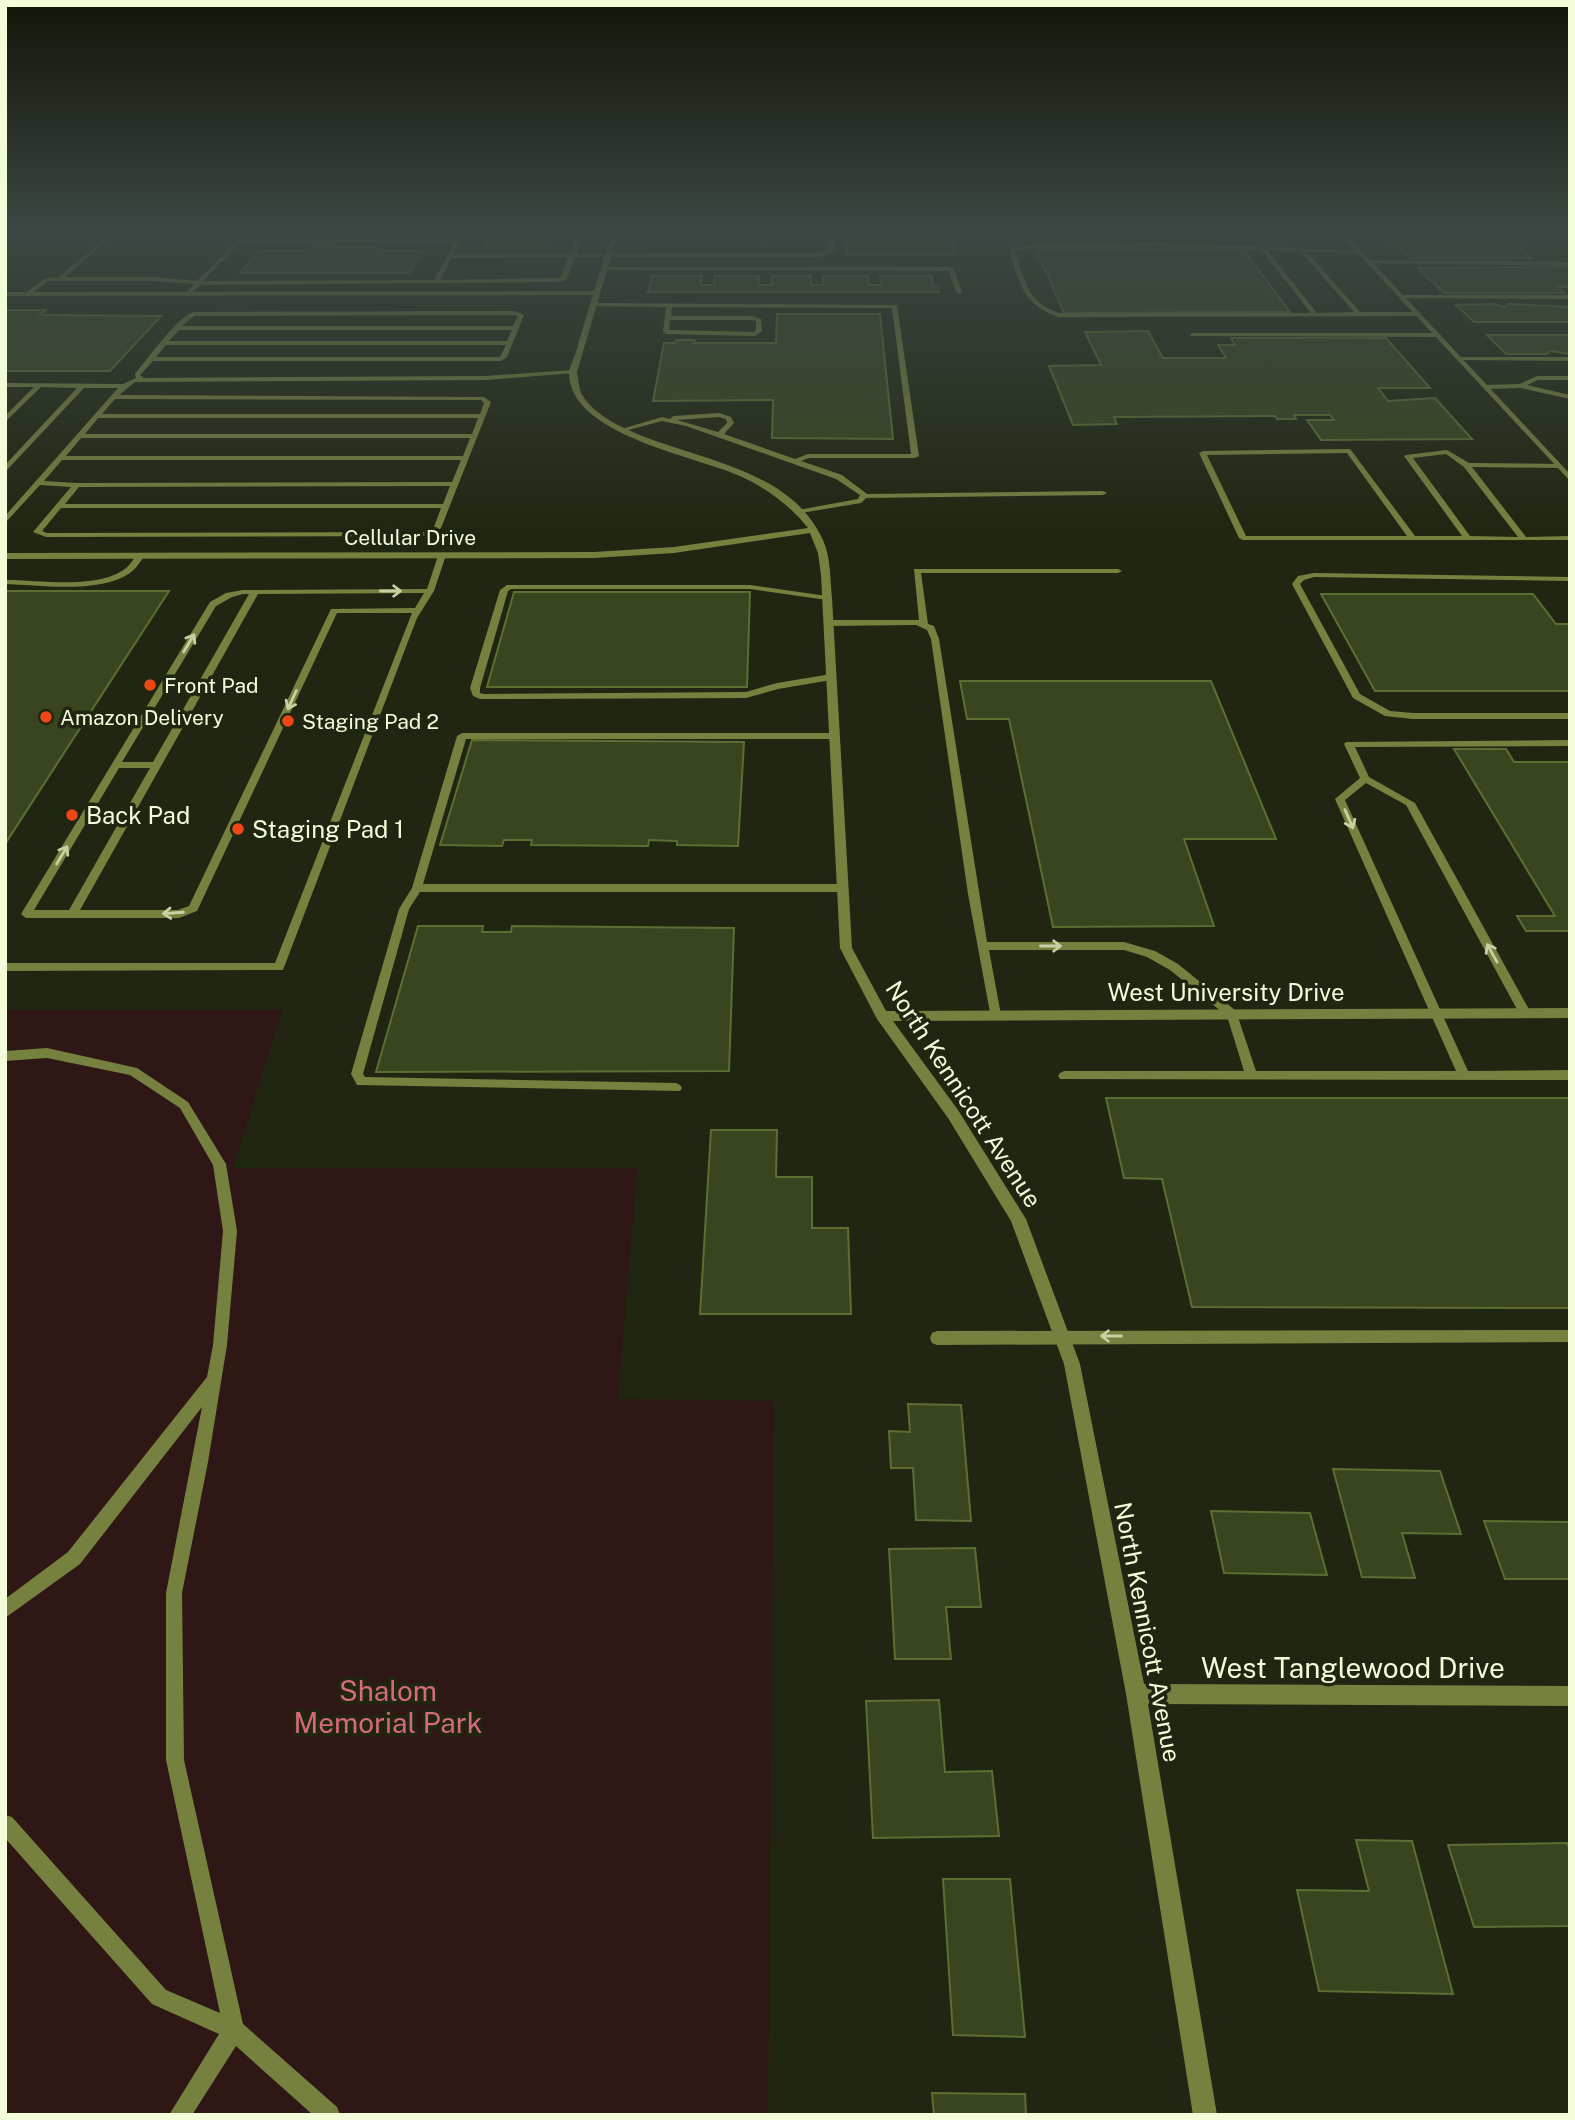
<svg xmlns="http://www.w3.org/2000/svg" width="1575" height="2120" font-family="'Public Sans',sans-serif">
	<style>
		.green { fill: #2f1715 }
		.building { fill: #38451f; stroke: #5b6f33; stroke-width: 2 }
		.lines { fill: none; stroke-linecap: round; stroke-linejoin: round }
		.lane { fill: #768140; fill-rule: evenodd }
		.street { fill: #768140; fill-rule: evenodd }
		.oneway { stroke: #c7d1a3 }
		.poi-dot { fill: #ec4715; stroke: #202611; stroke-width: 2.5 }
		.labels { text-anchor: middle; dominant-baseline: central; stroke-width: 7; stroke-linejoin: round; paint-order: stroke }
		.far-street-label { font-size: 21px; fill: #f3fcd9; stroke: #202611 }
		.far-poi-label { font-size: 21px; fill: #f3fcd9; stroke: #202611; text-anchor: start }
		.poi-label { font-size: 24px; fill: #f3fcd9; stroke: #202611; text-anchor: start }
		.street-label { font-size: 24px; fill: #f3fcd9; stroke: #202611 }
		.near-street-label { font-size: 28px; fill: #f3fcd9; stroke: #202611 }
		.near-park-label { font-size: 28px; fill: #d76a77; stroke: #202611 }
	</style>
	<rect width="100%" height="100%" fill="#202611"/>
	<path class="green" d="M5,1010H282L233,1168H637L618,1399L774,1401L768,2115H5Z"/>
	<g class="building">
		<path d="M482,233H553L548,247H483L490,233Z"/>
		<path d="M845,233H950L956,255H847Z"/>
		<path d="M1392,240H1511L1532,258H1409Z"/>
		<path d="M312,247H375L374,249H380L378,251H423L409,273H240L259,251H309Z"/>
		<path d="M1036,249H1243L1290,312L1064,313Z"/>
		<path d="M1569,267L1570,287H1558L1564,293H1444L1418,268Z"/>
		<path d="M652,276H702L701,285H714L715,276H759V285H772V276H811V285H823V276H867L869,285H881L880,276H931L933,286H938L939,292H648Z"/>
		<path d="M1494,304L1504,307L1509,304L1570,307V322H1474L1456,305Z"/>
		<path d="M5,310H46L40,315L161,316L110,371H5Z"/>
		<path d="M777,314H880L893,439L772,438L773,400L653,401L664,343H675L676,340H695L694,343H776Z"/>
		<path d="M1148,331L1163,358H1226L1218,345H1235L1231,338H1386L1430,388H1378L1388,401L1435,398L1472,439L1321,440L1307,420H1334L1330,415H1294L1296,419H1277L1275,416L1114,417L1117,424L1073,425L1049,366L1101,365L1085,332Z"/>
		<path d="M1487,335H1570V354L1551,351L1546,354H1506Z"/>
		<path d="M5,591H169L5,844Z"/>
		<path d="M514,592H750L747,687H487Z"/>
		<path d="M1321,594H1533L1556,624H1570V691H1375Z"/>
		<path d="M960,681H1211L1276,839H1184L1214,926L1053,927L1009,719H967Z"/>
		<path d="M472,740L744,742L738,846L677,845V841L649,840L648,846L531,845L532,840H504L502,846L440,845Z"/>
		<path d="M1454,749H1506L1514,762H1570V931H1526L1517,916H1555Z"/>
		<path d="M418,926H483L482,932H511L512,926L734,928L729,1071L376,1072Z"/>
		<path d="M1106,1098H1570V1308L1192,1307L1162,1179L1124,1178Z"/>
		<path d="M711,1130H777L776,1177H812V1228H848L851,1314H700Z"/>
		<path d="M908,1404L961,1405L971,1521L916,1520L913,1468H891L889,1431L910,1432Z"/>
		<path d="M1333,1469L1440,1471L1461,1534L1402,1533L1415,1578L1362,1577Z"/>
		<path d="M1211,1511L1310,1513L1327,1575L1224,1573Z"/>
		<path d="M1484,1521L1570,1522V1579H1505Z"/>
		<path d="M975,1548L981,1607H946L951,1659H895L889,1549Z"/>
		<path d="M939,1700L945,1772L992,1771L999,1836L873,1838L866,1701Z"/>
		<path d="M1356,1840L1412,1841L1453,1994L1319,1991L1297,1890L1369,1891Z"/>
		<path d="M1567,1843L1570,1850V1926L1474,1927L1448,1845Z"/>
		<path d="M943,1879H1010L1025,2037L953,2035Z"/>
		<path d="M932,2093L1025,2094L1026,2115H934Z"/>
	</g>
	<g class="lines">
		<g class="lane">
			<path d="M111,233H116L65,277H154L197,281L238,240L458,239L461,241L453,254H571L578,233H583L576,254L819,253L828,250L826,233H832L834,251L820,257H575L567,279L561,282L200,285L188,296L185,294L194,284L154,281H49L29,295H25V293L46,278L59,277ZM454,243L434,280L203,281L239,244ZM569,257L560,278L440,280L451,258Z"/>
			<path d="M985,233L1345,234L1348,236L1345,238H989Z"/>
			<path d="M1160,243L1362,251L1360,254L1307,252L1360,312H1418L1421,314L1418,316L1059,317C1023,306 1019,282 1009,249L1035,244ZM1160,247L1261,250L1311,313H1059C1027,303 1024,279 1015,250L1035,248ZM1267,250L1301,252L1354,312L1317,313Z"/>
			<path d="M1370,260L1570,262V266L1368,263Z"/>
			<path d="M603,267H951L954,269L962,292L959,294L956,292L949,271L601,270Z"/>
			<path d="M1402,295H1570V299L1400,298Z"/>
			<path d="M592,303L897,305L919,456L915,458H809L801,461L842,475L867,494L1103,491L1107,493L1103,495L866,498L861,503L795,514L794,512L798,510L858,499L860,495L836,479L686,426L662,421L621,432L618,430L662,417L670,419L673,416L719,413L731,417L734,423L724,434L795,459L808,454H911L892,308L672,307L671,316H752L761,319L762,331L755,336L666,334L663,332L666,307L590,306ZM670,320H752L756,321V330L754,332L669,330ZM719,417L726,419L727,423L718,432L677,420Z"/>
			<path d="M515,311L524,315L507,357L501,361H153L140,375L144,378L486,376L573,370L575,373L486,380L135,382L119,395L484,397L491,402L441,528L430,536L46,537L33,532L71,487L40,485L5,523V516L118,388H84L5,472V465L77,388L41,387L5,422V416L34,387H5V383L123,384L136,378L135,374C147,359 178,317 193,312ZM514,315L518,316L513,326H182L194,316ZM179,330H512L507,341H169ZM166,345H506L500,357H156ZM115,399L481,400L484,403L480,414H102ZM98,418H478L472,434H85ZM81,438H470L463,456H66ZM62,460H461L452,482L77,483L44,481ZM450,486L443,504H65L79,487ZM61,508H441L434,527L425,532L47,533L42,531Z"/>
			<path d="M1192,333H1438L1441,335L1438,337L1190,336Z"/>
			<path d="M1460,357H1570V361L1458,360Z"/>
			<path d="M1537,376H1570V380H1538L1527,385L1570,395V399L1521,388L1486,389L1483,387L1486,385L1520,384Z"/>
			<path d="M1349,449L1351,450L1415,536H1462L1404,456L1406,455L1447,450L1469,463L1561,464V468H1558L1472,467L1526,537L1570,536V540H1243L1239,538L1199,453L1203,451ZM1347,453L1407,536H1246L1207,455ZM1446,454L1464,467L1518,537L1470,536L1413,458Z"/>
			<path d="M439,553L446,555L434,591L417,618L283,970L5,971V963H275L412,613H337L197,911L179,918H26L21,914L210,602L226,593L243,590L427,589ZM424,593L415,608L331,609L189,906L178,910H80L258,594ZM243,594H249L153,762H122L216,606L232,597ZM119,768H150L69,910H34Z"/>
			<path d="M137,554L144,556C140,562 136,569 130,573C100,594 40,585 5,584V580C39,580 93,589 122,571C129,567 133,560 137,554Z"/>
			<path d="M914,569H1118L1122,571L1118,573H921L928,624L934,626L939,639L987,942H1124L1155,951L1178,964L1236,1011L1256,1071H1456L1335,799L1360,778L1344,744L1346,742L1570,740V746L1355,747L1369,777L1415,803L1531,1013L1525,1017L1519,1013L1406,805L1366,783L1345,800L1468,1071L1570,1070V1080L1060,1079L1058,1076L1060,1073L1064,1071H1244L1227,1016L1170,970L1147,957L1124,950H989L1001,1015L995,1019L991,1018L968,894L931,639L927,630L916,625L828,626L824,623L828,620H919Z"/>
			<path d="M1314,573L1570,577V581L1314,577L1304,580L1300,584L1360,694L1390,711L1413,713H1570V719H1413L1385,716L1353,698L1292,584L1298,576Z"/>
			<path d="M507,585H750L827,596L831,598L827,600L750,589H511L508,591L480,688V693L484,694L746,692L777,683L831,674L835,677L831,680L778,689L746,698L480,699L473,696L470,688L500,590Z"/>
			<path d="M462,733H834L839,736L834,739H466L423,884H842L847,888L842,892H420L409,909L363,1074L365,1077L676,1083L680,1085L682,1088L680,1091L357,1085L351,1074L399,909L412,888L457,736Z"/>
			<path d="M47,1048L137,1068L188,1102L226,1164L237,1231L227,1345L208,1462L182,1593L184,1760L243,2024L337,2107L340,2115H313L236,2046L192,2115H169L219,2034L152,2004L5,1838V1815L12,1817L166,1990L220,2013L166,1760V1593L202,1407L80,1564L5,1618V1599L68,1552L207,1377L213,1345L223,1231L213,1165L180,1108L130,1075L47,1058L5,1061V1051Z"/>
			<path d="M1570,1330V1342L937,1345L932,1343L930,1338L932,1333L937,1331Z"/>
		</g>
		<g class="street">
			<path d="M612,233H618L577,372C578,378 579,387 581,393C589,408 607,420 622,427C688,460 788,464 823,540C831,558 830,579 832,598L852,948L886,1011L1570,1008V1018L893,1021L958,1110L1026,1219L1080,1364L1144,1684L1570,1686V1706L1148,1704L1217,2115H1193L1126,1694L1064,1364L1011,1221L948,1118L877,1019L840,948L821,575L818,553L810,533L674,553L594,558L5,559V553L594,552L674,547L808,528C790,505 766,488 740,476C696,456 568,435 569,372C570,366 574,358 576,352C581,333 587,314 593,295L5,296V292L594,291Z"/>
			<path d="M1339,233H1345L1570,474V481Z"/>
		</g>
	</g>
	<defs><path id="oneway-shaft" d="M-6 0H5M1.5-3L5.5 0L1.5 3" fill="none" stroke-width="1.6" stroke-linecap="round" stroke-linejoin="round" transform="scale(1.75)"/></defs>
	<g class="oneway">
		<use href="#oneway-shaft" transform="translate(391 591)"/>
		<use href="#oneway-shaft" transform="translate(189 643) rotate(-59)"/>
		<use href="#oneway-shaft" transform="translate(292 700) rotate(115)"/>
		<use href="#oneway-shaft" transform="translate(1349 819) rotate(66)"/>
		<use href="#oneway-shaft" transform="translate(62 855) rotate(-59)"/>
		<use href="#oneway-shaft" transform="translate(173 913) rotate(176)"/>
		<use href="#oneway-shaft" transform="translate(1051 946)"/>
		<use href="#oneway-shaft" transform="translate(1492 953) rotate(-119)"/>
		<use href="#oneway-shaft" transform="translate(1111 1336) rotate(180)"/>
	</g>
	<linearGradient id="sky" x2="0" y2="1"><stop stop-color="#121509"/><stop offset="0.44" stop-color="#3c4743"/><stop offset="1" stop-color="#3c4743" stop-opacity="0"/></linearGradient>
	<rect width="1575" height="530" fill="url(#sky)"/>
	<g class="poi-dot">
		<circle cx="150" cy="685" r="7"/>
		<circle cx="46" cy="717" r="7"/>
		<circle cx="288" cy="721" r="7"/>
		<circle cx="72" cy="815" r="7"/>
		<circle cx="238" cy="829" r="7"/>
	</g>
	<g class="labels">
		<g class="far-street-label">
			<text x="410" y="537">Cellular Drive</text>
		</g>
		<g class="far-poi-label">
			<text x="164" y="685">Front Pad</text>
			<text x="60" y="717">Amazon Delivery</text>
			<text x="302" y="721">Staging Pad 2</text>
		</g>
		<g class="poi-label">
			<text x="86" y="815">Back Pad</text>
			<text x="252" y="829">Staging Pad 1</text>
		</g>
		<g class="street-label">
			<text x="1226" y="992">West University Drive</text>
			<text transform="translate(964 1094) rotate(57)">North Kennicott Avenue</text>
			<text transform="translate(1148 1632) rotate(79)">North Kennicott Avenue</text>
		</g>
		<g class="near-street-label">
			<text x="1353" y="1667">West Tanglewood Drive</text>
		</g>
		<g class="near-park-label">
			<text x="388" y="1690">Shalom<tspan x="388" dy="32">Memorial Park</tspan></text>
		</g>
	</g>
	<rect width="1575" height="2120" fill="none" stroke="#f3fcd9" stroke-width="14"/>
</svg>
